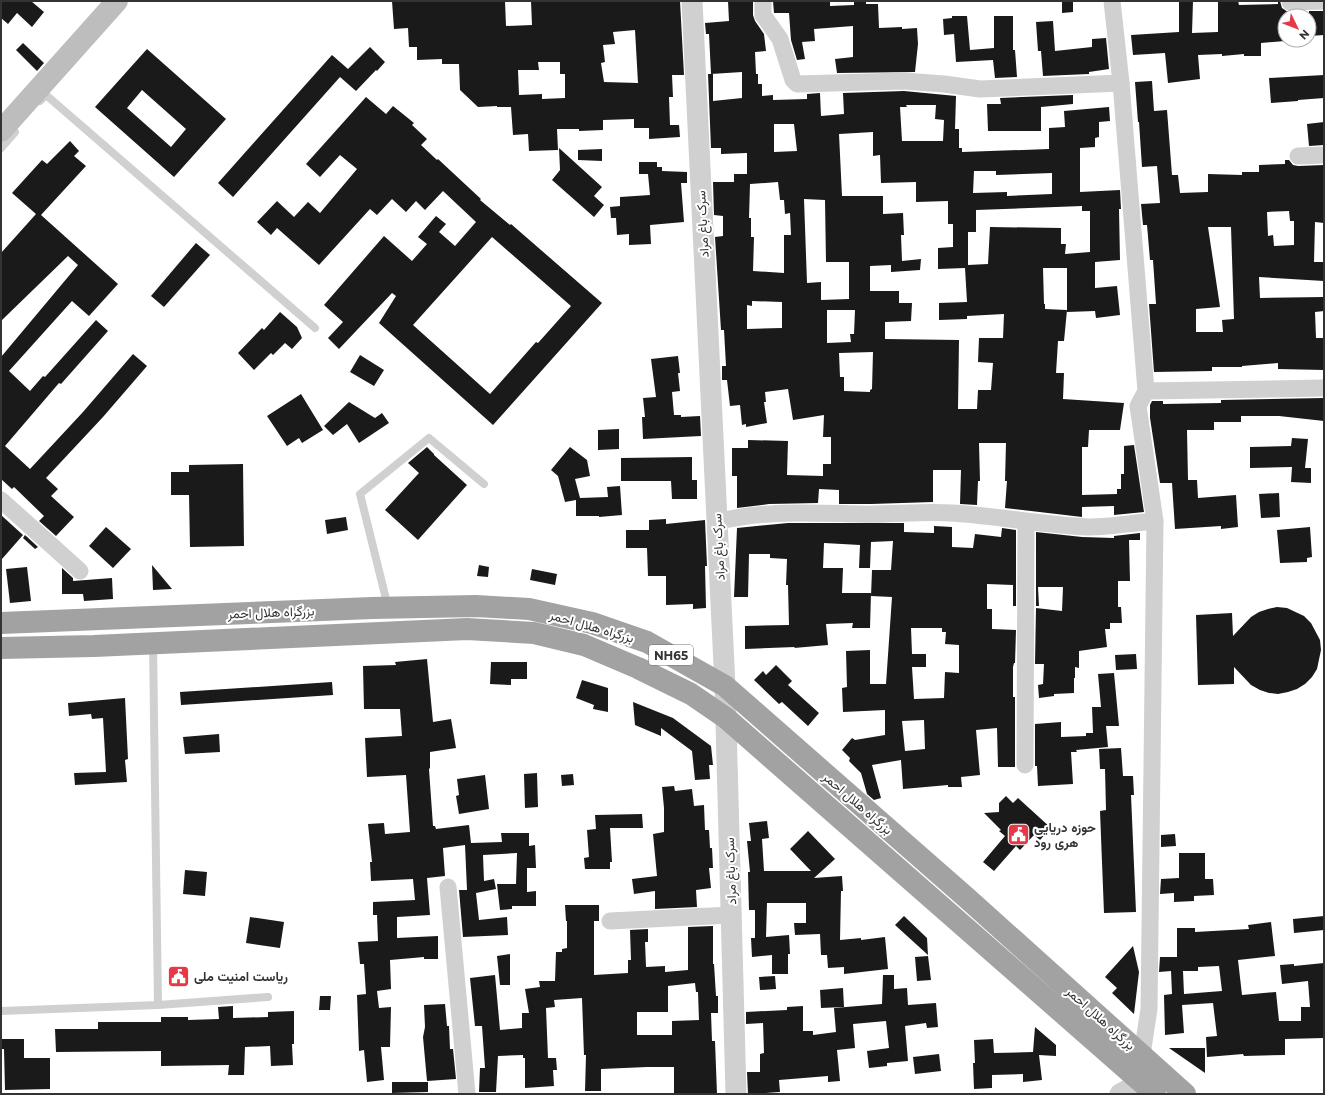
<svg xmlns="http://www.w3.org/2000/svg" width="1325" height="1095" font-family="Montserrat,Vazirmatn,sans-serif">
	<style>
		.building { fill: #1a1a1a; fill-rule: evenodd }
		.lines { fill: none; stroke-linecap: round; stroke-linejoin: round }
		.service { stroke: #d0d0d0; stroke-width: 8 }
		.minor { stroke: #d0d0d0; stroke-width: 17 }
		.tertiary { stroke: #d0d0d0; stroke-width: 21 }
		.secondary { stroke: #bdbdbd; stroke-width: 22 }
		.trunk { stroke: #a2a2a2; stroke-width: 22 }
		.labels { text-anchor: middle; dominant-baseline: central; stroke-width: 4; stroke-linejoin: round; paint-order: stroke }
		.shield { fill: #fff; stroke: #707070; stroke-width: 1 }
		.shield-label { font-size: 12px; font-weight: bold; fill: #333 }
		.street-label { font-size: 13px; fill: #333; stroke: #fff }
		.poi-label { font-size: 13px; font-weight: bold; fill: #333; stroke: #fff; text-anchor: start }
	</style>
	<rect width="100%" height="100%" fill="#fff"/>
	<g class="building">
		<path d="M1,1H31L44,12L32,27L17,13L8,24L1,18Z"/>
		<path d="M392,1H505L506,26L532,25L531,1H610V2L627,1H680L684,75H672L673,97H669L670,125H679L680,137L649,139V128H634V119L603,120V130L579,131V129H557L558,150L529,151L528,134L513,135L511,107H497V106L478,107L460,90L459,64H442V59L417,60V47H409L408,28L394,29ZM635,30L638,83L604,82L601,63L605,62L603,45L615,44L613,32ZM538,62H560V74H565V98L542,99V94L519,95L518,70H539Z"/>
		<path d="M728,1H753V15L755,21L764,34L766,51L755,52L756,74H758V84H762V96L773,95V100L807,99V94L820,93L821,116L844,114L843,93L904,91L956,96L955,129H959V148H962V152L1049,149V128L1065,127L1064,111L1109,107L1110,121L1099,122V137L1095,138V147L1080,148V192L1120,190L1121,209H1119L1120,260L1095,262V288L1117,286L1120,315L1096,318L1095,311L1067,312V268H1043L1044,304H1045V309L1067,310L1064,341H1058L1056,373H1064L1063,399L1124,403L1120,430H1089L1088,447H1082V495L1117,494V489H1121V474H1124V446L1134,445L1144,512L1114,515V506L1082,507V517L1005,508L1007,481H1005L1006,443H979L980,481H978L977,505L960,504L961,470H933V502L871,504H839V490L819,489L818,503L769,504L737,508V476H732V448H748V440L788,441L787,475L823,476V464H831V437H823L824,415L793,420L788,389L765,392L766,402H764L767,423L746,427V424L742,425L740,405L730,406L727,380H722V366H726L724,330H721L715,237L723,236V216L714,215L713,182H734V174H747V153L721,154V148H711L708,74H711L709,34H706L705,23L729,21ZM742,72V98L713,101V74H711ZM906,105H936L935,119L944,120L943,141H902L900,107H907ZM774,124H794L797,151L774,152ZM873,132V156L880,155L881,183L916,182V202L948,201V224H953V247L938,248V269L965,268L967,302L939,303V320L967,319V316L1004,314L1003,338H979L978,362L993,363L991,390H978L977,409H958L959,340L885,339V322L911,321L912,303H899V291H870V266L891,265V272L920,270L921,259L902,261L901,235H904L903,213L883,214V196H842L839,134ZM974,171H996V175L1052,173V194L1007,196V192L973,193ZM778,182L780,200H784L785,214L790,213L791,235H784V273L753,271L754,237H751V218H749L750,184ZM804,199L825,200L826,262H849V299L821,300V282L807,283ZM1082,206V211H1090V252L1065,254L1066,244H1061V228L990,227L988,264L968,265V232H976V210ZM752,301L782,302V328L747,329V305L752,306ZM827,310H855L854,334H850L851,342L827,343ZM873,352L872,389L870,390V392L844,391V377H840L839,353Z"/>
		<path d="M773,1H830V6L854,5V1H866V4H878L879,28L902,27V29L917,28L918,44L915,72L837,73L835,59L853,57V26L814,29L815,41L802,42L805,59L797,60L791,40L789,13H774Z"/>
		<path d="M1062,1H1073V12L1062,13Z"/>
		<path d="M1179,1H1193L1192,33L1218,32V1H1238L1239,5L1278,4V1H1280L1282,8L1288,12V16H1285V41L1261,43V56H1244V54L1222,56V54L1198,55L1200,79L1168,83L1165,53L1133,55L1131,35L1179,32Z"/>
		<path d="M1309,11H1324V35L1309,36Z"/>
		<path d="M952,16H967L970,50L994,48V16H1013V50H1015L1017,77L995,78L993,60L956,62L954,34L944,35L943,19L952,18Z"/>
		<path d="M1053,21L1055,51L1092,47V39L1106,38L1109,69L1089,72V74L1043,76L1041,51H1038L1036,22Z"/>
		<path d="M23,43L44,63L37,71L16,50Z"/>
		<path d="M370,47L385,62L377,71L376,70L356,91L340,77L233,197L218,183L332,55L348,69Z"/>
		<path d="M147,49L226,119L174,177L95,107ZM142,90L186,129L171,147L127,108Z"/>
		<path d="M1324,75V98L1298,100V101L1271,103L1269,78Z"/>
		<path d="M1152,81L1154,111L1167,110L1172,175H1178L1180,193L1208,192V174L1242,175V172H1259V165L1285,164V160H1289L1293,165L1298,166L1324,165V223L1315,222L1314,262H1324V281L1259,277L1260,298L1324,297V311L1315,312L1316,338H1324V370L1278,369V363L1242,366V367H1212V371L1154,372L1149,304H1156L1153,260H1150L1147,225H1143L1141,204L1160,203L1157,166L1142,167L1139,122H1138L1135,82ZM1289,211L1290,221H1294V245L1274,246L1273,235L1268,236L1267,212ZM1208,227H1231L1234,319L1222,320L1223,332H1196V309L1220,307Z"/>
		<path d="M1073,95V104L1041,107V131H988L987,104H1001L1000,98Z"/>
		<path d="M366,97L386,114L393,106L414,123L412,125L427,139L421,145L437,160L438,159L481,199L480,200L510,225L511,224L602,303L493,425L379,323L396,296L392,293L339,349L328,338L343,322L324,305L384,236L412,261L427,244L418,237L436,216L446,224L439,232L455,246L476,222L443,191L425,210L416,201L406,212L392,199L377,215L370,209L319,265L277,228L271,235L257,222L277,201L294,217L308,202L320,213L357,169L340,155L320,177L306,164ZM492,237L571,306L538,343L536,342L490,394L413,325Z"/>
		<path d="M1324,122V145L1309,146L1307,124Z"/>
		<path d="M70,141L79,151L74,156L86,166L41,215L118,284L89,316L72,301L9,371L30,391L43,376L45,377L96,320L108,331L61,384L59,383L5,446L30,469L83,412L133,354L147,366L103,417L46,478L58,489L51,496L74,517L56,536L39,521L44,516L14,487L12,489L1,479V357L78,265L68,256L1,321V253L36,214L12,193L42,160L47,164Z"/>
		<path d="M559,148L602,187L594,196L604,205L594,217L552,180L560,170Z"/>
		<path d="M602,149V161L578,160V150Z"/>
		<path d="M639,162H657V167H662V171L687,172V183H681L684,222L650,225L651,244L629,245V234L617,235L616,218H611L610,207L620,206V197L650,195L648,174H639Z"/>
		<path d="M196,243L210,255L164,307L151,296Z"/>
		<path d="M280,312L297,327L302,338L292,349L285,343L273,355L271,353L254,370L238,353L262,328L264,330Z"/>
		<path d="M360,355L384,370L374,386L350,372Z"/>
		<path d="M678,356L680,373H678L680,391L672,392L674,415H681V417L700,416L701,436L643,439L642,417H645L643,398L656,397L651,359Z"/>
		<path d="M301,394L323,430L302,443L299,438L287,446L267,416Z"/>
		<path d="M1324,398V421L1279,416H1241V422H1214V430H1187L1188,480H1197L1198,498L1236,495L1238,527L1221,529V526L1175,529L1172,483H1160L1150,418V405L1152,401H1163V404L1221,403V400Z"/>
		<path d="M349,402L375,418L382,413L389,423L359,443L347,424L333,435L324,426Z"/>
		<path d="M619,429V449L598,450V430Z"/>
		<path d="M1292,438L1308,439L1305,468H1311V483L1291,482L1292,467L1250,468V447L1291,446Z"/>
		<path d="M427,447L434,454V455L467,485L418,540L385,510L419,473L408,463Z"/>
		<path d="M570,447L587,460L590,476L575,479L580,498L608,497L607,487L620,486L622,515L599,517V516H576V500L565,502L558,476L551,470Z"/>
		<path d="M692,457V480H697V499H672L671,481H621V458Z"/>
		<path d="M243,464L244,546L190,547L189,495H171V472H189V465Z"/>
		<path d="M1279,493L1280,517L1261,518L1259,494Z"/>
		<path d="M1,515L23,535L2,559L1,546Z"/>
		<path d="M346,517L348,530L327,534L325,520Z"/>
		<path d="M666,519V524L705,520L707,566H705L706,608L693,609V604L666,605V576H648L647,548H626V530H649V520Z"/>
		<path d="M788,523H904V532L934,533V526L952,527V547L973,548L975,534L1001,537L1002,528L1016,530V606H1013V585L987,584V609H992V629L1016,630L1015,663H1014L1013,667V697H1015V767H998L997,728L976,730L980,775L961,777L962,787H948V785L903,789L901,760L872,765L881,798L874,800L867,794L861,773L849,761L850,758L842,750L852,738L855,740L885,735V710L843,712L842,688L847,687L846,651L870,650V684H886L892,597L871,596L872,570H891L893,541L871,542L870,568H859L860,545L824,543L823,568H843L842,593H871L870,628H852L853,623L826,624L828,645L794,648L795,647L745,649V626L789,625L788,585H786L787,559L770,558V554H749L748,597H734L737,528ZM911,628H942V632H946L945,644L959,645V673L945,672L944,698L914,699L912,667H926V654H912ZM924,720L925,749L905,751L902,721Z"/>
		<path d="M106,527L131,549L113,568L89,546Z"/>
		<path d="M1310,527L1312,557L1307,558V562L1280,563L1277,530Z"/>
		<path d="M1036,532L1082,537L1114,538V536L1140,533V540H1129L1130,581H1118V607H1121L1122,623H1110V629H1105L1107,647L1079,651V668L1075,667V678H1074V693L1054,694V696L1039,698L1038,685L1043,684L1044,664H1035L1036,608L1062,611L1063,587H1038L1039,606H1036Z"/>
		<path d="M25,535L38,547L35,549L23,538Z"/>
		<path d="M152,565L172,589L153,590Z"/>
		<path d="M479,565L489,567L488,577L477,576Z"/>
		<path d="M27,567L31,601L10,603L6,569Z"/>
		<path d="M62,568L73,578V581L112,578L113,599L84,601L83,594H62Z"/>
		<path d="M532,569L557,574L555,585L530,580Z"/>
		<path d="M1277,607L1287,608L1304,616L1311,623L1320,640L1321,650L1317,669L1312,677L1305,684L1297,689L1288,692L1278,694L1269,693L1260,690L1251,685L1234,667V684L1198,685L1196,615L1232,613L1233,636L1251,617L1259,612L1268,609Z"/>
		<path d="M1136,654L1137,669L1116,670L1115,655Z"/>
		<path d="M427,659L433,722L451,719L456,748L430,752V768L429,769L433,826H435L436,829L469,825L471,843L502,842L501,833H529V846L535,845L536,868H527V892L536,891V906H512V909L500,910L497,884H516L517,853L483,855L484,881L494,879L496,889L476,893L479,920L507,917L508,935L463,937L459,890H467L465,845L443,848L445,876L427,878L430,915L397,917V938L438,936V959H424V957L390,960L391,989L377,991L379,1008L391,1007L390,1047H381L384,1080L367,1082L364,1050L359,1051L357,995L366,994L364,964H360L358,942L378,941L377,915H373V902L415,900L413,879L371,881L370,862H372L368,824L384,823L385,834L410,832L406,775L367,777L365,738L402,736L400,709H364L363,666L396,665L395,662Z"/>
		<path d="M491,662H527V679H511V685L490,684Z"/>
		<path d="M776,665L792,681L788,685L819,713L808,726L782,702L779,704L754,680L763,671L766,675Z"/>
		<path d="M1114,673L1119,726H1106L1108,747L1076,750L1077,752H1071L1073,784L1038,786L1037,766H1035V724L1061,722V737L1086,736V733H1093L1092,707H1101L1098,674Z"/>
		<path d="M582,680L608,688V712L593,709L594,705L576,698Z"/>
		<path d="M332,682L333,695L181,705L180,692Z"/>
		<path d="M125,698L128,759L125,760L127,782L75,785L74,773L106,772L103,718L92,719L91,714L69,716L68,703Z"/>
		<path d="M633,702L673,718L711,746L713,765H709L710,779L695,780L692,751L661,728V736L635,725Z"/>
		<path d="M219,734L220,752L185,754L183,737Z"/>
		<path d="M1121,748L1123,776H1133L1134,795H1131L1136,912L1104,913L1100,811L1106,810L1105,769H1100L1099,749Z"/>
		<path d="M537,773L538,807L525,808L524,774Z"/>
		<path d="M573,774L574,785L562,786L561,775Z"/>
		<path d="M485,775L489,809L459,814L456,796L459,795L457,779Z"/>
		<path d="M674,786L675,791L692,789L694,806L704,805L705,830H709L710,848H712L713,868H709L711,888L696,890L697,907L655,909V891L634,894L632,879L657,876L653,834L664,832V808L662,787Z"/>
		<path d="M1006,796L1013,803L1018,798L1051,828L1040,840L1034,835L1020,850L1016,846L994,871L983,862L1005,836L999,831L1001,830L984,813L999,812V803Z"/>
		<path d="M642,814L643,828H610L612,862H610V869H585L584,858L589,857L587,830L596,829L595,815Z"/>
		<path d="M767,821L769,838L762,839L764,871H811L790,849L808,831L835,859L814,878L842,876L843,891H841L840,940L861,938V940L885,937L888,969L844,974V967L828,968L827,955H821L820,934L795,935L794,923H806V903H767L766,937L789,935L790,954H788V974H772V955L752,957L751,938H755V910H749L748,872H750L747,841H751L749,823Z"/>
		<path d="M1175,834L1176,846L1161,847V835Z"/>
		<path d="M1179,853H1205V879H1213L1214,895L1194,896V901L1174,902V893L1160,894L1161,879L1179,878Z"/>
		<path d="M185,870L207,872L205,896L183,894Z"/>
		<path d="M565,905H599V921H594V975L628,973V960H631L630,930L648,929V942H645L646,967L665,966V972L688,970V927L713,926V964H714L716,996H718V1013H711L712,1041H715L717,1094H674V1067H647L601,1069V1091H585L586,1055H584L582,998L554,1000L555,1007L546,1008L548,1058H556L557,1070H553L554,1086L525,1088V1058H523V1055L498,1056L496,1092H479L480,1068H485L482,1026H475L470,978L495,975L500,1030L522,1028V1013H529L525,989L540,987L539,981H555L556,952H562V949L567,948V921H566ZM695,983L696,992H698L699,1020L672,1021V1035H637V1012H668V986Z"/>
		<path d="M904,916L927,938L928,955L895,925Z"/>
		<path d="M1324,916V930L1294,933L1293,919Z"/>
		<path d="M250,917L284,922L280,948L246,943Z"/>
		<path d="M1271,922L1275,956L1238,960L1242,995L1276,992L1279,1021H1301V1007H1310L1308,981L1282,984L1280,965L1294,964V966L1324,963V1038L1285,1039V1055L1244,1056L1243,1054L1207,1057L1206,1037L1217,1036L1213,1003L1182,1005L1184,1033L1165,1035L1164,995L1172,994L1171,971L1159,972L1160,957H1177V928H1195V932L1249,929L1248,925ZM1219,966L1222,991L1184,994L1183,971H1198V967Z"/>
		<path d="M1133,946L1139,972L1134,1014L1112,993L1117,988L1105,977Z"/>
		<path d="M510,954V985H500L497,956Z"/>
		<path d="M928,956L931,980L917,981L915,957Z"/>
		<path d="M883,975H894V989L907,988L908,1005L936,1003L938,1027L927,1028L926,1023L905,1026L908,1061L887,1063V1066L869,1068L867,1051L889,1048L886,1021L853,1024L855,1048L837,1050L840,1081L828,1082V1076L779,1080L780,1092L748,1094L747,1072H760V1054L764,1053L763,1023L746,1024V1012L787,1010V1007L803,1006V1031H813V1035L836,1032L834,1008L882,1004Z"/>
		<path d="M775,976L776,989L760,990L759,977Z"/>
		<path d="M843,988L844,1007L821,1008L820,990Z"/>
		<path d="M320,996H331L330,1010H319Z"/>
		<path d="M445,1004L447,1026H449L450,1049H453L456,1079L427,1081L423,1037L425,1027L424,1005Z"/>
		<path d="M233,1006V1018L268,1017V1012L294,1011V1044H292L293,1065L271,1066L270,1046L245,1047L244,1075H228L229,1065L161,1066V1051L56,1052L55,1029H98V1022H161V1017H188V1020L219,1019L218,1007Z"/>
		<path d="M1035,1027L1056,1045V1056L1039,1055L1042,1080L1023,1082V1074L992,1075V1088L974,1089L973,1063H975L974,1040L993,1039L994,1053L1033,1052Z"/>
		<path d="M1,1039H24V1058H50V1089L5,1090L4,1049H1Z"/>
		<path d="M1169,1048H1205V1073Z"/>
		<path d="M939,1054L941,1071L915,1074L913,1057Z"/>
		<path d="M392,1082H428V1092L392,1093Z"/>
	</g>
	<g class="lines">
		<g class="service">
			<path d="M40,101L46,95L315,328"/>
			<path d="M1,148L15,132"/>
			<path d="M388,607L360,494L429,438L484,484"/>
			<path d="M153,644L158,1005"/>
			<path d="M1,1011L158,1005L268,997"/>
		</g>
		<g class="minor">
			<path d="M763,1V15L780,39L793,80L797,84L904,81L944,84L980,89L1121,83"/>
			<path d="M1112,1L1121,83L1146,391L1138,406L1155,521L1149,1009L1142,1055"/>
			<path d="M1290,2L1323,1"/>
			<path d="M1298,156L1324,155"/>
			<path d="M1146,391L1324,388"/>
			<path d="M1,500L80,571"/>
			<path d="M717,522C762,510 812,513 859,514C890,515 921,511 952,513C998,516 1043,525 1088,527C1110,527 1133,523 1155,521"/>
			<path d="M1025,765L1026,522"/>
			<path d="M448,887L467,1094"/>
			<path d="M610,921L731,915"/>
		</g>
		<g class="tertiary">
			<path d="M692,1L725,686L736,1094"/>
			<path d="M1120,1094L1142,1082"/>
		</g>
		<path class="secondary" d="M1,131L117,1"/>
		<g class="trunk">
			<path d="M1,623L372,608L476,606L529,609L592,623L647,642L725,686L968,899L1185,1094"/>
			<path d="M1,648L94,646L467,629L534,633L584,645L638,668L691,694L726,718L1155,1094"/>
		</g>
	</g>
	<defs>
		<symbol id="civic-square" viewBox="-11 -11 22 22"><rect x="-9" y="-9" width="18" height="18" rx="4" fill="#e63946" stroke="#fff"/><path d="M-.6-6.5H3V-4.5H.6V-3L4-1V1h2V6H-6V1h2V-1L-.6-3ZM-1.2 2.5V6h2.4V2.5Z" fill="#fff"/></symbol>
	</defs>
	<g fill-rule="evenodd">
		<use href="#civic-square" x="1006" y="822" width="25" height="25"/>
		<use href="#civic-square" x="166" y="964" width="25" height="25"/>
	</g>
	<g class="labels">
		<rect class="shield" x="649" y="645" width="44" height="20" rx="3"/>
		<g class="shield-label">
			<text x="671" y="655">NH65</text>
		</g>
		<g class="street-label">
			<text transform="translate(702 224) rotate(-93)">سرک باغ مراد</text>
			<text transform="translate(718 547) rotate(-93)">سرک باغ مراد</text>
			<text transform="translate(271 612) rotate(-2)">بزرگراه هلال احمر</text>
			<text transform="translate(592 626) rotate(16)">بزرگراه هلال احمر</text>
			<text transform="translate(858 803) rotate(41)">بزرگراه هلال احمر</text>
			<text transform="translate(730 871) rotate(-92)">سرک باغ مراد</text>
			<text transform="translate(1101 1018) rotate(42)">بزرگراه هلال احمر</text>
		</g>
		<g class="poi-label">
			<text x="1034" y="827">حوزه دریایی<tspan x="1034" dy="15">هری رود</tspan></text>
			<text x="194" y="976">ریاست امنیت ملی</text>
		</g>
	</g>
	<rect width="1325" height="1095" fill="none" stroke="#333333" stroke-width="4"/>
	<g transform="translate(1297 28) rotate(133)"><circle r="19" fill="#ffffff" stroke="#adadad"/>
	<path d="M0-3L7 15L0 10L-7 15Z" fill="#e63946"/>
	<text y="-6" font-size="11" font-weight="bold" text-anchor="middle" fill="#333333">N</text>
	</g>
</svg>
